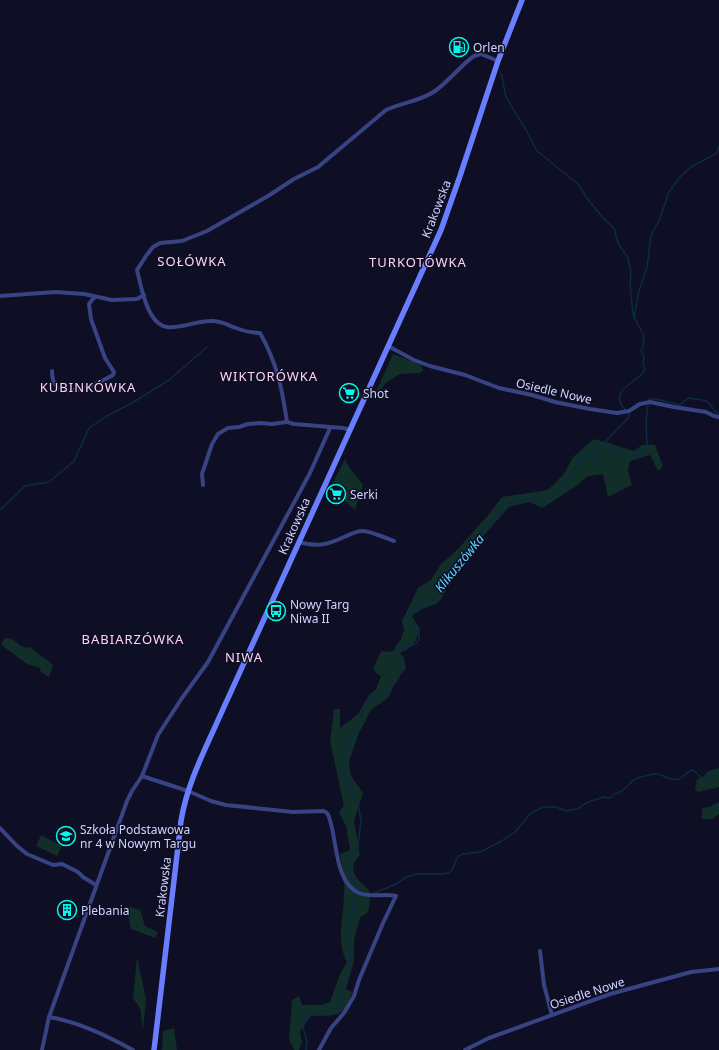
<svg xmlns="http://www.w3.org/2000/svg" width="719" height="1050" font-family="'Noto Sans',sans-serif">
	<style>
		.green { fill: #112e28 }
		.lines { fill: none; stroke-linecap: round; stroke-linejoin: round }
		.stream { stroke: #0b2b46; stroke-width: 1.5 }
		.street { stroke: #384383; stroke-width: 4 }
		.secondary { stroke: #687eff; stroke-width: 5.5 }
		.labels { text-anchor: middle; dominant-baseline: central; stroke-width: 3; stroke-linejoin: round; paint-order: stroke }
		.poi-label { font-size: 12px; fill: #d1d4ff; stroke: #0e0e24; text-anchor: start }
		.street-label { font-size: 12px; fill: #d1d4ff; stroke: #0e0e24 }
		.neighbourhood-label { font-size: 13px; letter-spacing: 1px; fill: #ffd3f7; stroke: #0e0e24 }
		.water-label { font-size: 13px; font-style: italic; fill: #5fd1ff; stroke: #0e0e24 }
	</style>
	<rect width="100%" height="100%" fill="#0e0e24"/>
	<g class="green">
		<path d="M393,354L421,365L423,370L420,373L400,374L387,382L373,398Z"/>
		<path d="M594,439L634,451L642,445H655L663,466L658,471L650,455L630,461L628,470L632,485L608,497L603,474L588,476L575,487L542,508L530,502L509,507L448,576L444,584L446,591L438,603L420,610L412,616L420,629C416,642 413,648 400,653L404,658L406,669L398,677L388,698L371,710L359,733L349,761L351,776L363,793L354,821L360,855C345,870 358,880 369,890L370,901L368,912L360,918L354,940V961L346,989L352,992C344,1019 336,1015 311,1016L300,1031L302,1042L299,1050H294L289,1039L292,1000L299,996L302,1005H321L330,1002L340,974L347,962C336,942 343,919 344,897C345,882 343,868 340,854L350,850L346,826L339,812L344,806L330,741L334,709H340V728L358,714L369,695L376,689L381,676L376,673L373,669L381,651L392,652L401,639L404,630L402,621L418,588L431,580L440,565L457,550L489,514L502,497L548,490L564,474L573,457Z"/>
		<path d="M345,459L349,467L363,485L355,510L345,501L347,487L333,482Z"/>
		<path d="M5,638C19,638 17,650 30,647L53,665L49,677L41,672L39,667C26,666 21,659 11,652C7,649 4,648 1,644Z"/>
		<path d="M719,768V787L698,792L695,790L697,779L702,778L708,771Z"/>
		<path d="M719,802V814L712,819H702V808L709,807Z"/>
		<path d="M41,835L62,846L57,856L36,846Z"/>
		<path d="M126,906L140,910L145,926L158,932L155,938L131,929Z"/>
		<path d="M137,957L146,999L143,1031L140,1008L133,998Z"/>
		<path d="M174,1028L177,1050H162L163,1031Z"/>
	</g>
	<g class="lines">
		<g class="stream">
			<path d="M501,73L506,97L526,130L537,151L578,184L589,201L605,220L614,228L618,243L628,258L631,273L630,284L633,315L644,336L643,347L641,350L644,356L643,364L645,369C640,382 613,387 621,404C622,407 626,410 629,414L628,418L606,441"/>
			<path d="M634,318L639,291L647,267L651,235L659,221L669,192L680,177L691,167L717,153L719,146"/>
			<path d="M649,399H656L680,405L688,398C694,399 703,399 708,402C712,406 714,412 719,414"/>
			<path d="M609,443L617,451L627,457L634,455L645,450L647,444L646,421L648,405"/>
			<path d="M0,510L25,486L49,482L74,461L89,428L107,416L132,403L169,380L207,347"/>
			<path d="M357,890L351,876L349,861L358,846L361,820L358,804L346,780L343,765L353,737L364,710L365,702C371,697 378,696 385,693C392,689 402,676 401,667C401,662 397,658 395,653L396,651C403,644 413,649 419,640V632C412,628 408,626 409,617C411,607 422,608 429,603C435,598 435,590 439,583L477,537L507,505L526,500L545,501L550,500L575,471C575,464 577,458 585,455C588,454 592,455 595,454L599,443L607,442"/>
			<path d="M358,890L372,894L394,885L407,877L417,874H440L449,873L452,870L457,858L462,854L480,852L500,842L515,832L531,813L543,807H556L566,811L577,809L588,802L604,797L609,798L612,797L615,794C626,792 628,782 637,778C641,777 652,774 655,774C664,774 671,782 679,779C684,777 687,772 691,770C697,771 698,776 702,778C704,778 716,774 719,773"/>
			<path d="M306,1050L307,1041L303,1027L305,1016L322,1012H333L343,1005V999L341,993L342,986L351,965L349,938L350,921L356,894"/>
		</g>
		<g class="street">
			<path d="M0,296L55,292L84,294L112,300L137,299L144,295"/>
			<path d="M388,346L414,360L430,366L465,375L499,388L532,395L555,402L590,409L617,413L629,411L640,404L650,402L674,407L706,412L714,416L719,417"/>
			<path d="M52,371C52,377 53,382 56,386C67,399 101,382 113,375L114,372L105,358L91,319L89,304L92,300L95,297"/>
			<path d="M350,430L343,428L294,424L287,422C282,388 277,363 260,333C252,333 244,331 236,328C226,325 222,320 210,321C197,321 179,329 167,327C147,324 141,286 137,270L146,256L153,247L160,243L182,241L207,231L268,196L294,179L318,167L386,110C401,103 421,101 435,91C449,81 460,66 474,56L481,54L498,61"/>
			<path d="M203,485L202,474L212,444L218,434L228,428L239,427L248,424L261,423L272,424L287,422"/>
			<path d="M299,542C318,547 327,545 344,537C349,535 356,531 362,531C368,530 388,539 394,541"/>
			<path d="M142,776L188,791L211,801L226,805L293,812L324,811C329,813 329,818 331,824C337,845 336,883 359,893C371,898 384,893 396,896L383,923L359,980L354,996L344,1013L331,1028L319,1050"/>
			<path d="M0,828L17,846L27,854L53,865L62,864L78,872L83,877L96,885"/>
			<path d="M540,951L544,985L552,1015"/>
			<path d="M49,1017C79,1022 107,1036 133,1050"/>
			<path d="M42,1050L49,1017L127,801L132,791L142,776L158,735L182,698L208,662L310,473L330,428"/>
			<path d="M465,1050L489,1038L610,994L691,972L719,969"/>
		</g>
		<path class="secondary" d="M154,1050L181,821C187,784 204,752 219,718L441,230L460,176L498,61L522,0"/>
	</g>
	<defs>
		<symbol id="fuel-ring" viewBox="-11 -11 22 22"><circle r="9.5" fill="#0e0e24" stroke="#00fce9" stroke-width="1.5"/><path d="M-5.5-6h7V0h2V4h1.3V-2.5L3-4.5l.8-.8L6-3V5H2.5V1h-1V6h-7ZM-4.2-4.7v3.2H.2V-4.7Z" fill="#00fce9"/></symbol>
		<symbol id="supermarket-ring" viewBox="-11 -11 22 22"><circle r="9.5" fill="#0e0e24" stroke="#00fce9" stroke-width="1.5"/><path d="M-6-5.5h2.5l.6 2H6L4.5 2H-2.5L-4.4-4H-6ZM-1.5 3.2a1.3 1.3 0 1 0 .1 0ZM3 3.2a1.3 1.3 0 1 0 .1 0Z" fill="#00fce9"/></symbol>
		<symbol id="bus-ring" viewBox="-11 -11 22 22"><circle r="9.5" fill="#0e0e24" stroke="#00fce9" stroke-width="1.5"/><path d="M-5-6H5V4H4V6H2V4H-2V6H-4V4H-5ZM-3.5-4V0h7V-4ZM-3.5 1.2v1.5H-2V1.2ZM2 1.2v1.5H3.5V1.2Z" fill="#00fce9"/></symbol>
		<symbol id="school-ring" viewBox="-11 -11 22 22"><circle r="9.5" fill="#0e0e24" stroke="#00fce9" stroke-width="1.5"/><path d="M0-5L7-2L0 1L-7-2ZM-4 1L0 2.5L4 1V4Q0 6-4 4Z" fill="#00fce9"/></symbol>
		<symbol id="building-ring" viewBox="-11 -11 22 22"><circle r="9.5" fill="#0e0e24" stroke="#00fce9" stroke-width="1.5"/><path d="M-4-6H4V6H1V3H-1V6H-4ZM-2.5-4.3h1.7v1.8h-1.7ZM.8-4.3h1.7v1.8H.8ZM-2.5-1h1.7V.8h-1.7ZM.8-1h1.7V.8H.8Z" fill="#00fce9"/></symbol>
	</defs>
	<g fill-rule="evenodd">
		<use href="#fuel-ring" x="448" y="36" width="22" height="22"/>
		<use href="#supermarket-ring" x="338" y="382" width="22" height="22"/>
		<use href="#supermarket-ring" x="325" y="483" width="22" height="22"/>
		<use href="#bus-ring" x="265" y="600" width="22" height="22"/>
		<use href="#school-ring" x="55" y="825" width="22" height="22"/>
		<use href="#building-ring" x="56" y="899" width="22" height="22"/>
	</g>
	<g class="labels">
		<g class="poi-label">
			<text x="473" y="47">Orlen</text>
			<text x="363" y="393">Shot</text>
			<text x="350" y="494">Serki</text>
			<text x="290" y="604">Nowy Targ<tspan x="290" dy="14">Niwa II</tspan></text>
			<text x="80" y="829">Szkoła Podstawowa<tspan x="80" dy="14">nr 4 w Nowym Targu</tspan></text>
			<text x="81" y="910">Plebania</text>
		</g>
		<g class="street-label">
			<text transform="translate(436 209) rotate(-69)">Krakowska</text>
			<text transform="translate(554 391) rotate(13)">Osiedle Nowe</text>
			<text transform="translate(294 526) rotate(-66)">Krakowska</text>
			<text transform="translate(163 887) rotate(-83)">Krakowska</text>
			<text transform="translate(587 993) rotate(-18)">Osiedle Nowe</text>
		</g>
		<g class="neighbourhood-label">
			<text x="192" y="261">SOŁÓWKA</text>
			<text x="418" y="262">TURKOTÓWKA</text>
			<text x="269" y="376">WIKTORÓWKA</text>
			<text x="88" y="387">KUBINKÓWKA</text>
			<text x="133" y="639">BABIARZÓWKA</text>
			<text x="244" y="657">NIWA</text>
		</g>
		<g class="water-label">
			<text transform="translate(459 563) rotate(-51)">Klikuszówka</text>
		</g>
	</g>
</svg>
